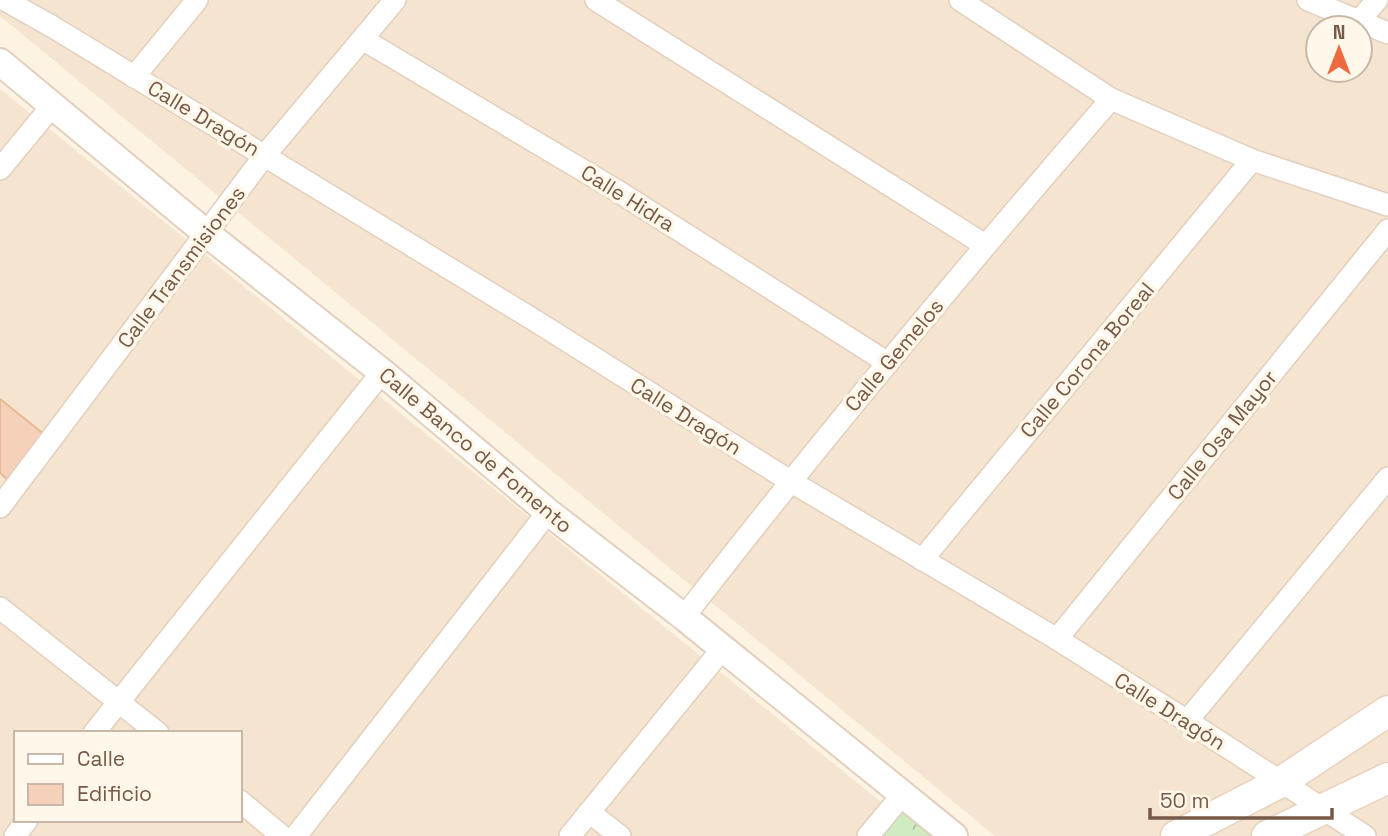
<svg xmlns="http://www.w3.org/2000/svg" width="1388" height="836" font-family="'Space Grotesk',sans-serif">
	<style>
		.residential { fill: #f5e5d0; fill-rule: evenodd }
		.park { fill: url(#park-crowns) }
		.building { fill: #f4d1b8; stroke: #e8b897; stroke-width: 2 }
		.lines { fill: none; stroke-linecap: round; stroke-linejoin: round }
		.minor-casing { stroke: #e2cfbd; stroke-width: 24 }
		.tertiary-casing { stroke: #e2cfbd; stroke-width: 30 }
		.secondary-casing { stroke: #e9d2bd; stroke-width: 33 }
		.minor { stroke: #fff; stroke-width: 21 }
		.tertiary { stroke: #fff; stroke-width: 26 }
		.secondary { stroke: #fff; stroke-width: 30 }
		.labels { text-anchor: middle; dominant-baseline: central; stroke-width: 7; stroke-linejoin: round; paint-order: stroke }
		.street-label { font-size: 21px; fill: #765947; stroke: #fff7e9 }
	</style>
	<defs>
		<pattern id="park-crowns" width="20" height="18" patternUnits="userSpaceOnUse" patternTransform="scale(1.75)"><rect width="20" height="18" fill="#d1ebc0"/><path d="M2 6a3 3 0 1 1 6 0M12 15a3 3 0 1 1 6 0" fill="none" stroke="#aec19e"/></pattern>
	</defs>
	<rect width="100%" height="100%" fill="#fdf3e2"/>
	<g class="residential">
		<path d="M0,0H1388V836H995L0,16ZM1318,28H1360V70H1318Z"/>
		<path d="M0,89L923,836H0ZM16,733H240V820H16Z"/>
	</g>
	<path class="park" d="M903,794L954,836H868Z"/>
	<path class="building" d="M0,399L45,435L7,479L0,473Z"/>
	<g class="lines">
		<defs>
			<g id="minor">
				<path d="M5,0L53,27L534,320L790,481L1057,639L1187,721L1365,836"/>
				<path d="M596,0L985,245"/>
				<path d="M960,0L1111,99L1252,160L1388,205"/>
				<path d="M1308,0L1388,33"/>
				<path d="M1359,21L1377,0"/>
				<path d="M364,40L616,190L888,363"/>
				<path d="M134,77L197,0"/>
				<path d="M0,169L52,106"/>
				<path d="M0,507L265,155L395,0"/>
				<path d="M922,560L1252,160"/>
				<path d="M0,608L158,733"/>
				<path d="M684,617C821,440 965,268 1111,99"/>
				<path d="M1057,639L1388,230"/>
				<path d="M1187,721L1388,478"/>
				<path d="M94,733L382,372"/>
				<path d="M240,801L282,836"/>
				<path d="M589,812L620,836"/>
				<path d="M15,836L27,820"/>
				<path d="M296,836L548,512"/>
				<path d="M570,836L723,648"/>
				<path d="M868,836L903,794"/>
			</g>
			<path id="tertiary" d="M0,62L206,233L382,372L548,512L684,617L954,836"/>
			<g id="secondary">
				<path d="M1176,836L1281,782L1388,711"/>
				<path d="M1267,836L1388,778"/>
			</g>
		</defs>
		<use href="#minor" class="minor-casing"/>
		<use href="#tertiary" class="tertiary-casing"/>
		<use href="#secondary" class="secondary-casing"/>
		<use href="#minor" class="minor"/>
		<use href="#tertiary" class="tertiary"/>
		<use href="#secondary" class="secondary"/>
	</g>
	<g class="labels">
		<g class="street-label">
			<text transform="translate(204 118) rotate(31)">Calle Dragón</text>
			<text transform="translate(628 198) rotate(32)">Calle Hidra</text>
			<text transform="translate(181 267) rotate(-53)">Calle Transmisiones</text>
			<text transform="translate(894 355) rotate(-50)">Calle Gemelos</text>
			<text transform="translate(1087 360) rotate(-50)">Calle Corona Boreal</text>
			<text transform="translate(686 416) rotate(32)">Calle Dragón</text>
			<text transform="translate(1222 435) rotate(-51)">Calle Osa Mayor</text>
			<text transform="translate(476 450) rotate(40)">Calle Banco de Fomento</text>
			<text transform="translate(1170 711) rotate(32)">Calle Dragón</text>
		</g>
	</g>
	<rect x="14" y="731" width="228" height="91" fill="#fff7e9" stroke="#c8b8a8" stroke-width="2"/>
	<rect x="28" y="754" width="35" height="10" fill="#ffffff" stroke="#c8b8a8" stroke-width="2"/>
	<text x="77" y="766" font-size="21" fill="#765947">Calle</text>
	<rect x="28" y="784" width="35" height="21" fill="#f4d1b8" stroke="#c8b8a8" stroke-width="2"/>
	<text x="77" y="801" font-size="21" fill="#765947">Edificio</text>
	<g transform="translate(1339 49)"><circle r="33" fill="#fff7e9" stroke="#c8b8a8" stroke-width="2"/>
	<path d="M0-5L12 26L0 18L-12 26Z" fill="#ee6a40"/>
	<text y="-10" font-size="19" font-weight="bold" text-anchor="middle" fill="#765947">N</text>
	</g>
	<path d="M1150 808v10h182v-10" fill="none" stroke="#765947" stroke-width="3.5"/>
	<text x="1160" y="808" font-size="21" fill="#765947" stroke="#fff7e9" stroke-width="5" paint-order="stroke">50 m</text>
</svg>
